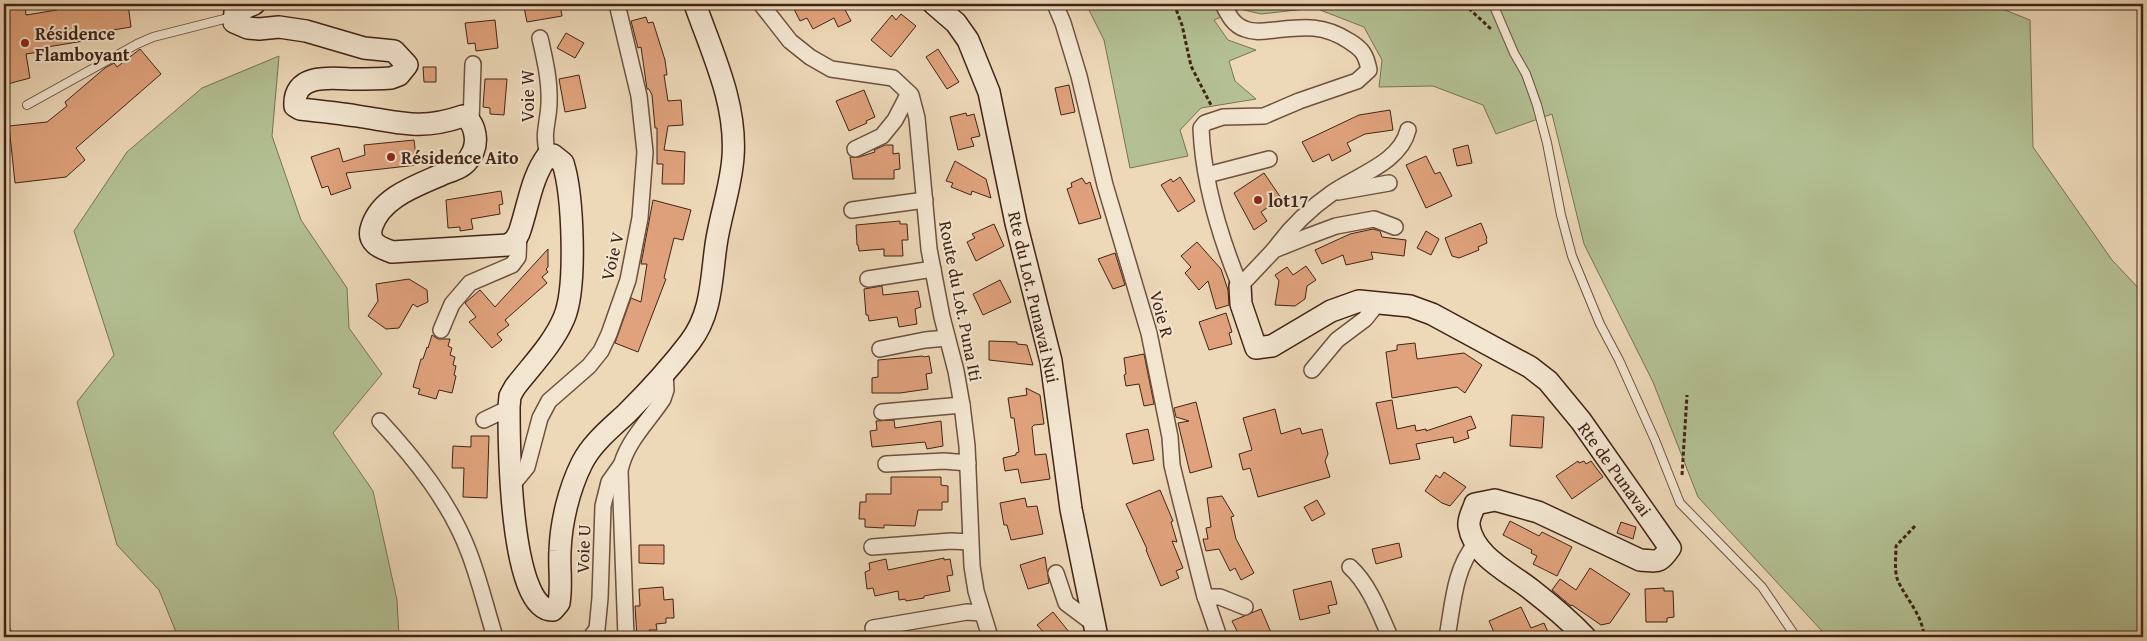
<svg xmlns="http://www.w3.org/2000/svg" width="2147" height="641" font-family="'Gentium Book Plus',serif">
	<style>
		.green { fill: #b3c093; stroke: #7a7254 }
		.building { fill: #e0a27c; stroke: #412415 }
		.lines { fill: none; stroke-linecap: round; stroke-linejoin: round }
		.service-casing { stroke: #6c513e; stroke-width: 10 }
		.minor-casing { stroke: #6c513e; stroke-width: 18 }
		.secondary-casing { stroke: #412415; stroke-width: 24 }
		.path { stroke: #412415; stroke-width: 3; stroke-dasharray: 4 2.5; stroke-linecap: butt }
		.service { stroke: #f3e6d1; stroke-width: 8 }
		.minor { stroke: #f3e6d1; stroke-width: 15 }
		.secondary { stroke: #f3e6d1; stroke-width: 21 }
		.poi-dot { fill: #8f2418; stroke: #f3e6d1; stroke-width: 2 }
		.labels { text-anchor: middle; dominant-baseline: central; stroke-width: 4; stroke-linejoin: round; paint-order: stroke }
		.poi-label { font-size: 18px; font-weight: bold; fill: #412415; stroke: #f3e6d1; text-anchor: start }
		.street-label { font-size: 18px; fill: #412415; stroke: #f3e6d1 }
	</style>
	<rect width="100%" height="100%" fill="#edd8b8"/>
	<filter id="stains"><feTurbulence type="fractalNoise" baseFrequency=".004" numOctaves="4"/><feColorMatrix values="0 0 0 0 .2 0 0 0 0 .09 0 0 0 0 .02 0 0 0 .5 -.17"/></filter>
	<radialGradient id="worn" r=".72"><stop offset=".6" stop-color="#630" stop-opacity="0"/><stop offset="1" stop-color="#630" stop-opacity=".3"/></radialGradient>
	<g class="green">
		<path d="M1086,4H1990L2030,20L2033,147L2112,260L2143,293V637H1825L1822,631L1698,497L1653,382L1584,244L1552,114L1496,134L1483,105L1433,86L1379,87L1382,60L1364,27L1315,8L1261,14L1240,9L1214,20L1228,40L1256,50L1229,61L1235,81L1256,99L1201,108L1180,130L1188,156L1130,168L1104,40Z"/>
		<path d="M279,56L272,136L301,220L347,288L349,328L382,374L333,433L373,491L397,600L399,637H178L159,590L117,545L77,402L114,355L74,231L127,152L202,88Z"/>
		<path d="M4,614L14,637H4Z"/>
	</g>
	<g class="building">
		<path d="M68,4H76V6L128,4L131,27L113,30L114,36L47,47V51L26,54L30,78L4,85V9L25,6L26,15L57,10V5Z"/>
		<path d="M541,4H560L562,16L527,22L524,7Z"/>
		<path d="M804,4H842L851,21L838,27L834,18L813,29L807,18L800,21L794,9Z"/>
		<path d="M901,14L916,26L891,57L871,40L892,15L896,20Z"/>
		<path d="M646,17L648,23L653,22L665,60L667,75H664L668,101L681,100L683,125L668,126L664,150L685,152L684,184H662L663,164H657V128H655L652,95L649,89H647L641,47L638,48L631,21Z"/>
		<path d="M495,20L498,48L476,51L475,43L468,44L465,23Z"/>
		<path d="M566,33L584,43L575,58L557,48Z"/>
		<path d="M140,49L161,74L76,148L85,160L66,177L15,183L9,126L47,122L67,106L65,102L105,68L114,63L117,67Z"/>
		<path d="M938,49L959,82L947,89L926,57Z"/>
		<path d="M423,67H436V82H424Z"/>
		<path d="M579,75L586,108L565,112L559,79Z"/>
		<path d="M485,79H507L504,115L490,114V108L483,107Z"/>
		<path d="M1069,85L1075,112L1061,115L1055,88Z"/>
		<path d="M864,90L875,117L866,121L867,123L849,131L836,101Z"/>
		<path d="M1390,110L1393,130L1365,134L1347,143L1351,151L1332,161L1329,154L1313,162L1302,142L1359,115Z"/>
		<path d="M966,113L967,116L974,114L980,136L971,138L974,146L958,150L950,117Z"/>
		<path d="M414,140L417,165L346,173L351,188L331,195L328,186L322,188L311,157L339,148L343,162L365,155L364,145Z"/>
		<path d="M885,145H893V154L899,153L900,169L894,170V179H853L850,157H859L875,152L874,150Z"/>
		<path d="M1468,145L1472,163L1457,166L1453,149Z"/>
		<path d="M1426,156L1435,174L1440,172L1452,196L1426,208L1406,165Z"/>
		<path d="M955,161L986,179L991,198L972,191L971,195L951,187L953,183L946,181Z"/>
		<path d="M1264,173L1281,198L1261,212L1267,221L1254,230L1234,193Z"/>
		<path d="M1180,177L1195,201L1178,212L1161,185L1171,179L1173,182Z"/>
		<path d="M1082,178L1086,184L1090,182L1101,218L1079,224L1067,189L1072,187L1071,183Z"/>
		<path d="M501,191L503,204L499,205L500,214L471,219L473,229L460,231V227L448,228L446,200Z"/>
		<path d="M653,200L691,210L683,240L674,238L664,278L666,279L638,352L615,343L631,298L641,302L647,264H641Z"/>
		<path d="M900,221V224H907L908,240H902L903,256H884V249L859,251L858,245H857L856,225Z"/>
		<path d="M1481,223L1487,238L1486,239L1487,243L1478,247L1479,250L1459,258L1452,256L1445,238Z"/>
		<path d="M994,224L1004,246L976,261L967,242L975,238L972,234Z"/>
		<path d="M1373,229L1380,231L1382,237L1406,240L1404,256L1371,252L1373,259L1346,265L1343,255L1322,264L1315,250L1350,234Z"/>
		<path d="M1426,231L1439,239L1431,255L1417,248Z"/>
		<path d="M1197,242L1221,269L1228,290L1229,305L1216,309L1208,281L1199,290L1185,273L1191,267L1181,256Z"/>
		<path d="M548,249V267L546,269L548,272L542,277L547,283L505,320L509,325L497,334L502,340L492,348L469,322L476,317L465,303L480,290L495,307Z"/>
		<path d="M1115,253L1125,285L1113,289L1098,259Z"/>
		<path d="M1306,266L1316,280L1307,286L1305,299L1295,306L1275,305L1279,281L1275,275L1287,267L1293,275Z"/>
		<path d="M409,279L427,290L428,302L417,307L413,304L399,328L386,329L368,316L378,301L376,284Z"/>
		<path d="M1000,280L1011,302L983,315L973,294Z"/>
		<path d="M882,286L883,295L918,291L921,307L915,309L917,324L899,327L897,317L869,321L868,315H866L864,289Z"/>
		<path d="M1226,313L1232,332L1229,333L1232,344L1209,350L1199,322Z"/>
		<path d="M432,335L438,339H450L448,346L452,348L450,355L455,357L453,365L456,366L454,375L456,376L452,393L439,390L436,399L418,394L420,389L413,387L421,359H423L427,347L428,348Z"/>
		<path d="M989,341L1017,342V344L1027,345L1033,365L989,360Z"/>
		<path d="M1415,343L1417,359L1464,353L1482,365L1465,393L1457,387L1392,398L1386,352L1397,350V345Z"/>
		<path d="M1144,354L1154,404L1144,406L1139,384L1126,386L1124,375L1126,374L1124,358Z"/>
		<path d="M923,356L924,357L929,356L932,373L926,374L928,389L900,393H872V378L878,377V360Z"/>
		<path d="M1026,388L1040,395L1044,424L1034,425L1032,427L1035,455L1046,454L1050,479L1021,483L1018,469L1005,471L1003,458L1016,455V453L1019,452L1014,418H1011L1008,398L1027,395Z"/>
		<path d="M1392,400L1397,429L1415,425L1416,431L1426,429V431L1471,416L1476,428L1467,431L1469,438L1454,443L1453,437L1416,444L1420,459L1390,464L1376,403Z"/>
		<path d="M1196,402L1212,467L1190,473L1178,423L1189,421L1176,417L1174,408Z"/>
		<path d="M1275,409L1281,434L1300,428L1302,434L1322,429L1328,454L1325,461L1330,477L1258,497L1250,468L1243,470L1239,454L1252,450L1243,418Z"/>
		<path d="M1512,415L1544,417L1542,448L1510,446Z"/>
		<path d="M894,420L895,428L941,421L943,446L927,449L925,442L872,447L870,431L877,430L876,421Z"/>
		<path d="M1148,429L1154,460L1133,464L1126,434Z"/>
		<path d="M471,436H489L487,498L463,497L464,468H452L453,446L471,447Z"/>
		<path d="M1578,461L1579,463L1584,461L1586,464L1591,461L1603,477L1572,499L1556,476Z"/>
		<path d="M1444,472L1466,487L1450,506L1442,503L1425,491L1436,475L1440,478Z"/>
		<path d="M891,477H941V485L948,486V502H942V510H918L915,526L884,525V528L865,527V519H859L860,502H866V494H891Z"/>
		<path d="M1160,490L1173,521L1171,522L1177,542L1172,541L1183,568L1176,571L1179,578L1161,586L1146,550L1147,549L1126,504Z"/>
		<path d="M1222,496L1234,516L1231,517L1236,539L1254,573L1241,580L1235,568L1230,571L1219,549L1206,551L1203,539H1208L1206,528L1211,527L1207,498Z"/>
		<path d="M1025,498L1027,507L1037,506L1043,534L1011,540L1007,525H1004L1000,503Z"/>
		<path d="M1317,500L1325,514L1312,521L1304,507Z"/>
		<path d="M1510,521L1539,536L1542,532L1572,547L1557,576L1533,564L1537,556L1531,553L1532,550L1503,535Z"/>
		<path d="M1621,522L1636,527L1633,539L1617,533Z"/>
		<path d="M1399,543L1402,557L1376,564L1372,549Z"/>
		<path d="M639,545H664V564L639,563Z"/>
		<path d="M1045,557L1049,583L1028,589L1020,565Z"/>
		<path d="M944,558V560L950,559L953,575L947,576L950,591L924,596V598L906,601L905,599L899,600L898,591L875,596L873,588L867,589L865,572L870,570L869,563L886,559L888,570Z"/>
		<path d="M1590,568L1630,594L1610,623L1601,625L1572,605L1571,606L1552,590L1560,579L1576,590Z"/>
		<path d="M1331,581L1337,604L1328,606L1330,613L1300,620L1293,590Z"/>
		<path d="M663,587L664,600L673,599L674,618H666V623L656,624L657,630H649L650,637H637L635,606H640L639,589Z"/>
		<path d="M1664,588V591H1673L1674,617L1667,618V622H1646L1645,589Z"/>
		<path d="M1521,607L1531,628L1544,623L1550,637H1496L1489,621Z"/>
		<path d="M1261,609L1273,637H1240L1232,621Z"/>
		<path d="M1053,612L1073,637H1048L1037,625Z"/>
	</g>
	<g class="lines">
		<defs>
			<g id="service">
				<path d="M1493,4L1514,53L1526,74L1537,105L1547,143L1561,215L1572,256L1600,324L1619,360L1655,440L1680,503L1762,587L1796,637"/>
				<path d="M27,105L137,44L153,37L232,17"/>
			</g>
			<g id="minor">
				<path d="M761,4L790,41L810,57L831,69L893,78L911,95L917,118L929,249L942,317L956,371L962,405L967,446L972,566L976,591L990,637"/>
				<path d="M1055,4L1063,23L1079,76L1105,185L1149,333L1170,437L1172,465L1179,494L1204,593L1219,637"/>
				<path d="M1223,4C1228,14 1233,25 1245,29C1255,33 1264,31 1275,30C1303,27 1323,24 1349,41C1362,49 1366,54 1369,70L1357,81L1299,101L1264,116L1223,117L1205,123L1201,128C1203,181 1220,237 1240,286L1274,250L1309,236L1336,226L1374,219L1395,227"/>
				<path d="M540,38C545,60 550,81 549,104C548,125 542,133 548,155"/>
				<path d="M471,123L473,64"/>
				<path d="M855,149L882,136L895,120L909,93"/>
				<path d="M1207,175L1269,159"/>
				<path d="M1338,192L1389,183"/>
				<path d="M852,210L925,200"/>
				<path d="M1274,250C1290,228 1309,209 1332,193C1357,175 1400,163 1408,130"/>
				<path d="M868,279L933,269"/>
				<path d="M441,330L452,304L470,283L512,265L518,257L519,233"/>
				<path d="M880,349L925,340L947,338"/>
				<path d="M1312,370L1337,340L1365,319L1377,304"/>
				<path d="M882,412L962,405"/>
				<path d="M484,420L509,408"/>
				<path d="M380,421C415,459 449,501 468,550C479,578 486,608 495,637"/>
				<path d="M886,464L944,461L968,463"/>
				<path d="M513,484L527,467L540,418L549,401L589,366L601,351L609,334L628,280L640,218L645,152L639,96L617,4"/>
				<path d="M872,547L951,541L970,542"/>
				<path d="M1350,567C1369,584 1380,614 1390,637"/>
				<path d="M1056,573L1066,603L1094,624"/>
				<path d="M1205,597H1220L1245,607"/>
				<path d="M873,628L967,612L981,613"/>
				<path d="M591,637L597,629L600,598L603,506L609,482L621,465"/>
				<path d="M626,637L620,471C625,443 648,422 663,399L666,390L665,373"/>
				<path d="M1447,637C1453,605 1454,569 1476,543"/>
			</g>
			<g id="secondary">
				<path d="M254,4L235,12L234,22L248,28L259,29L279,27L306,31L364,48L394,51L407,65L399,75L391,78C378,79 365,79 352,79C331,78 293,73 295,106L300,109C319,111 338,113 357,116C399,122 420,131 463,116C470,119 474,127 475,135C477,146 472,158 463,165C458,169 451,171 445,173C419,185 382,196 372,226C366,242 380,248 392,252L508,245L515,240L519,233C528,208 531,177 548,155H553L563,163C573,195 577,288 564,318C553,344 532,365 515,387L510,396L509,407C509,439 509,611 553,610L559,603C562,586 559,568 560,551C561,522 569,489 582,463C592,443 611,428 627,413C649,391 671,367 690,342C712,313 711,280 716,245C720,216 731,187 733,157C737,103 712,53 695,4"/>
				<path d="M934,4L956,23L968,40L989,92L1016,223L1051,361L1071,509L1097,637"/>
				<path d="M1240,286L1241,304L1256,348L1272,346L1331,311L1359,301L1410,306L1432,314L1530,367L1548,381L1581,421L1670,548C1659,564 1658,561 1640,560L1538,512L1495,500L1475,504C1473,511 1468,518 1469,526C1474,557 1511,573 1533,591C1551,605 1569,620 1585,637"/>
			</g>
		</defs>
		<use href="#service" class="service-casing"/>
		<use href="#minor" class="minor-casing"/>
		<use href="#secondary" class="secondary-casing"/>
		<g class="path">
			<path d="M1174,4L1182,25L1191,66L1211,105"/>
			<path d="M1464,4L1491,29"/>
			<path d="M1682,475L1687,395"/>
			<path d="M1915,526L1896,546C1896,556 1894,572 1898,581C1907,600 1923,616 1924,637"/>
		</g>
		<use href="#service" class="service"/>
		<use href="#minor" class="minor"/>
		<use href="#secondary" class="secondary"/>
	</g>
	<g class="poi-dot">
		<circle cx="25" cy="43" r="5"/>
		<circle cx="391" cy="157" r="5"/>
		<circle cx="1258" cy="200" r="5"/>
	</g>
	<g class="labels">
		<g class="poi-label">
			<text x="35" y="33">Résidence<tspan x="35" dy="21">Flamboyant</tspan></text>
			<text x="401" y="157">Résidence Aito</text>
			<text x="1268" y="200">lot17</text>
		</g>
		<g class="street-label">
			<text transform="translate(527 96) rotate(-90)">Voie W</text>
			<text transform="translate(612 256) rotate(-77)">Voie V</text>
			<text transform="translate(1034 297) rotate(77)">Rte du Lot. Punavai Nui</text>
			<text transform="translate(961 301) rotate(79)">Route du Lot. Puna Iti</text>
			<text transform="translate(1162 314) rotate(75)">Voie R</text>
			<text transform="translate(1615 469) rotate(54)">Rte de Punavai</text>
			<text transform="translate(583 549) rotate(-88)">Voie U</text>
		</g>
	</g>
	<rect width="2147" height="641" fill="none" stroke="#edd8b8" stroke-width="20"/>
	<rect x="5" y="5" width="2137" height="631" fill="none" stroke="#412415" stroke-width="2.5"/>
	<rect x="10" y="10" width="2127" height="621" fill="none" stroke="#412415"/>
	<rect width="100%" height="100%" filter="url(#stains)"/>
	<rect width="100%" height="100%" fill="url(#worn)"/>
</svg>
